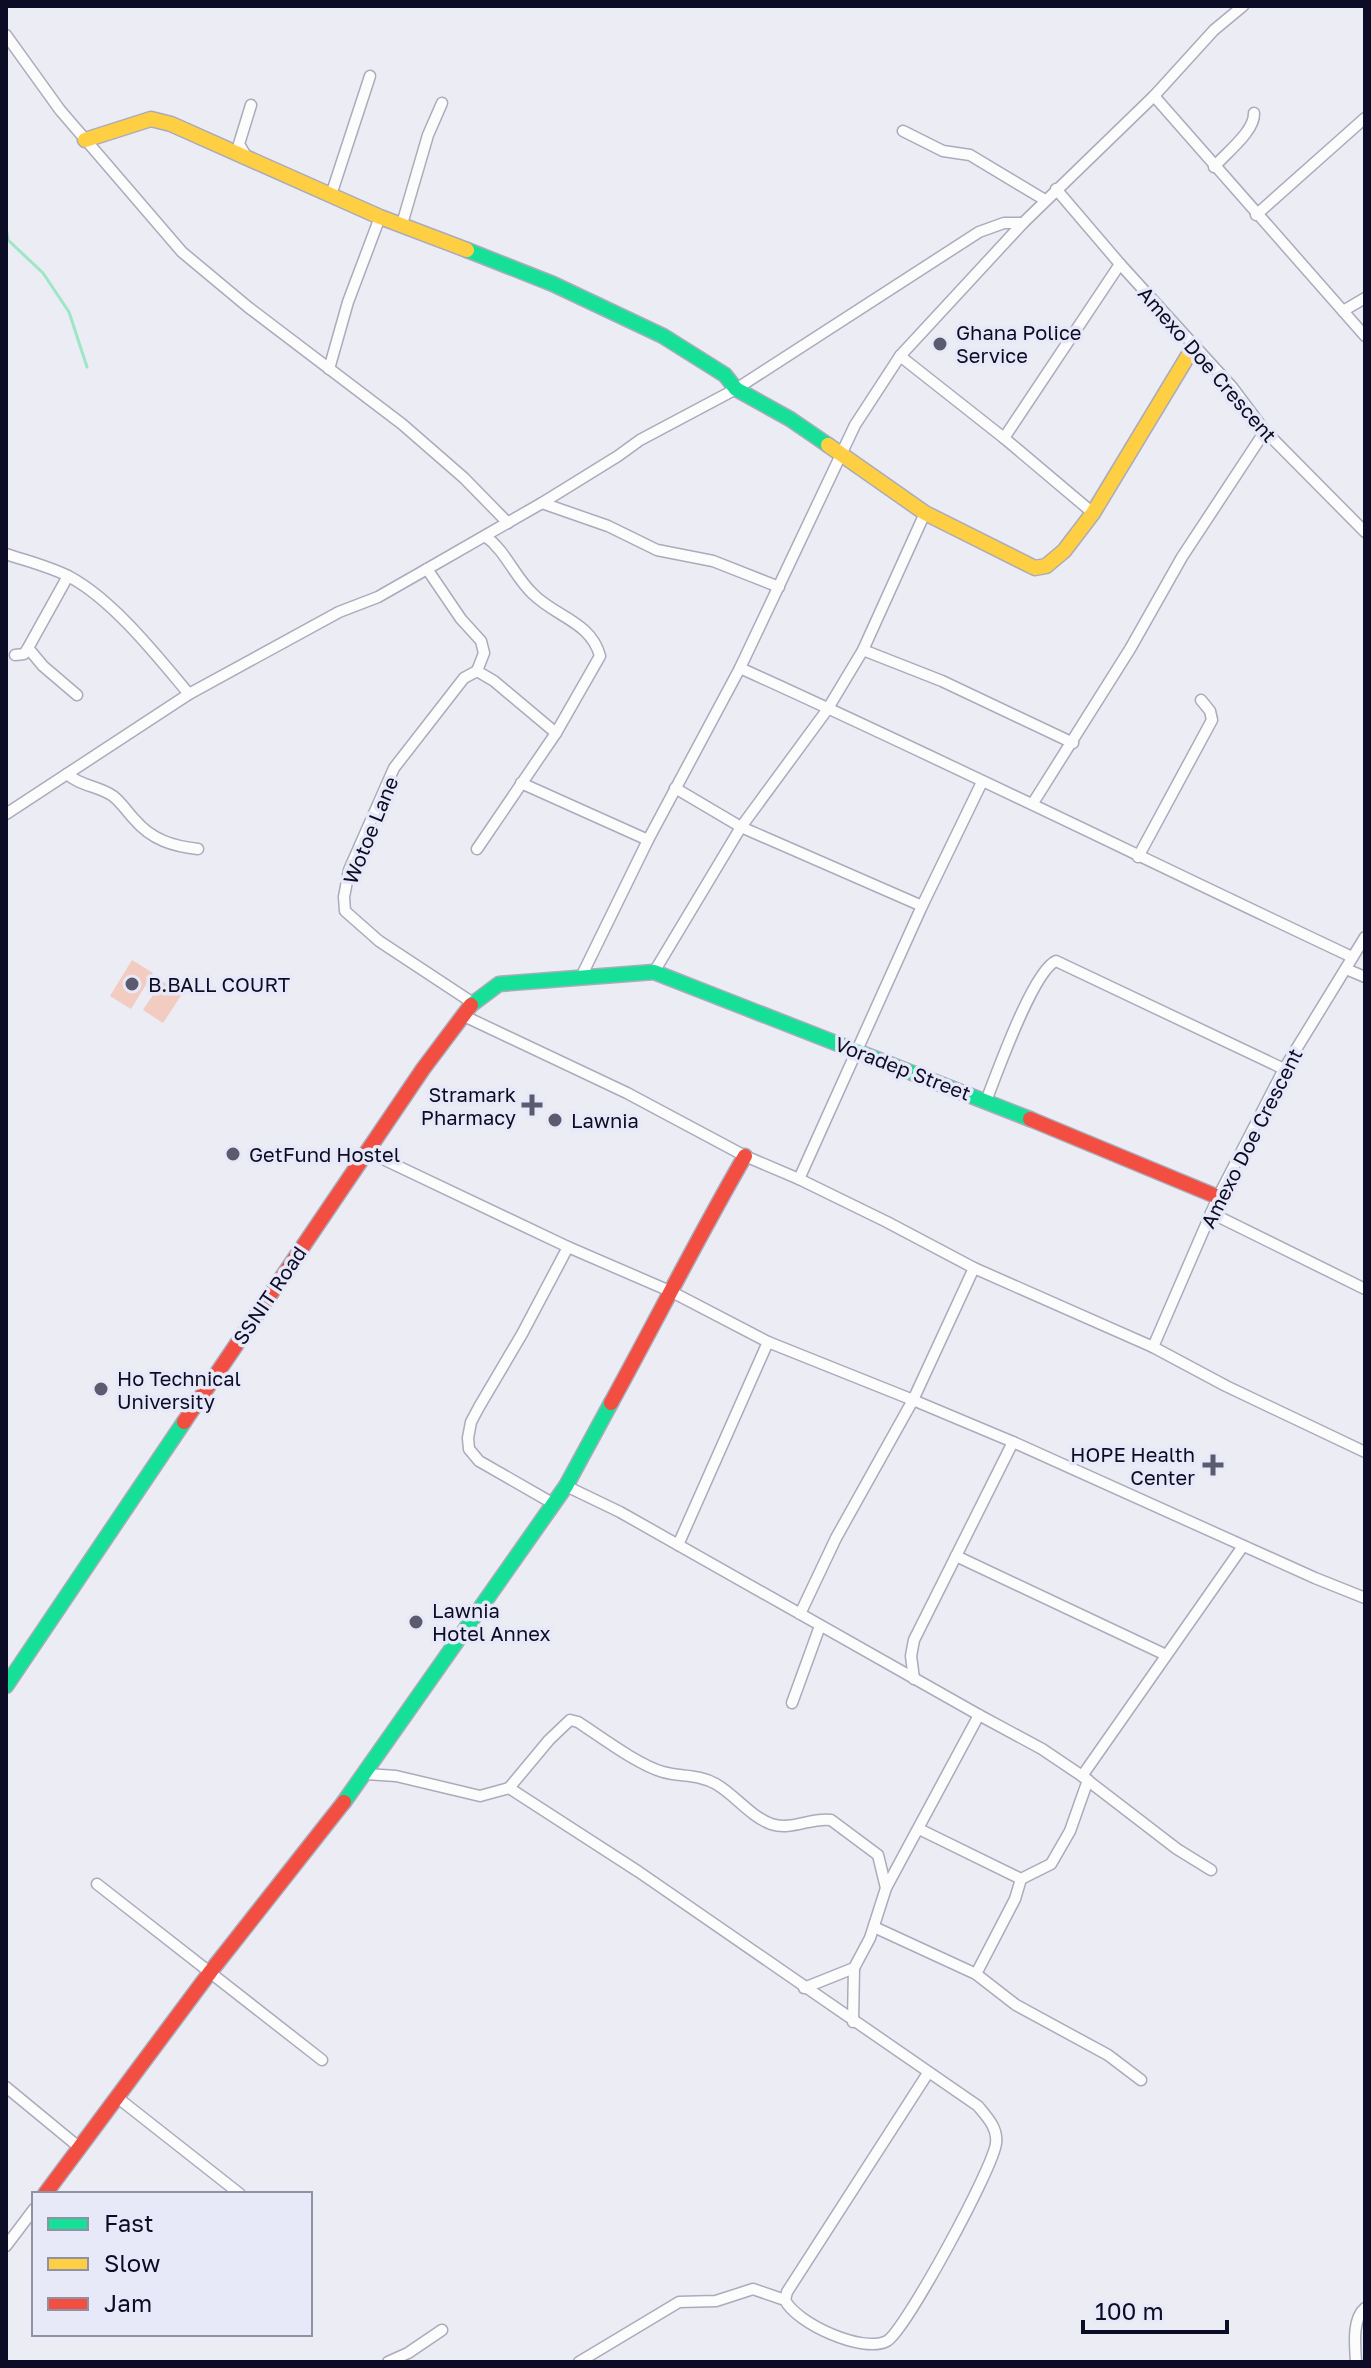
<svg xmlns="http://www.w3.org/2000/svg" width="1371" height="2368" font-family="'Golos Text',sans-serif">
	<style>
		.green { fill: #f2ccc1 }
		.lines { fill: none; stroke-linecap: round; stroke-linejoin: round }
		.stream { stroke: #9de6c6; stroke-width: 3 }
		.street-casing { stroke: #aaabbb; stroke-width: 13 }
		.fast-casing { stroke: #aaabbb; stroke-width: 17 }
		.slow-casing { stroke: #aaabbb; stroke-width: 17 }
		.jam-casing { stroke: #aaabbb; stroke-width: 17 }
		.street { stroke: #fcfcfd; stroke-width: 10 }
		.fast { stroke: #16e098; stroke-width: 14 }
		.slow { stroke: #ffcf43; stroke-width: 14 }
		.jam { stroke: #f24e42; stroke-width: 14 }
		.poi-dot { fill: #5b5a6e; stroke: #e7e9f8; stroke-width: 3 }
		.labels { text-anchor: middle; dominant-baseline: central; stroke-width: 7; stroke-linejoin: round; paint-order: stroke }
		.poi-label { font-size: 20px; fill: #0d0c26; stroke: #e7e9f8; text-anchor: start }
		.street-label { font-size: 20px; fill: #0d0c26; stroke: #e7e9f8 }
	</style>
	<rect width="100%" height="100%" fill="#ebecf4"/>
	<g class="green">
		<path d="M132,960L153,973L131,1009L110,996Z"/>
		<path d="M162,981L182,994L163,1023L143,1010Z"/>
	</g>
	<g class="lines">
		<path class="stream" d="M6,228L8,240L43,273L69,312L87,367"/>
		<defs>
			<g id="street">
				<path d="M6,35L60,110L182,252L248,307L402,424L464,478L508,523"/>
				<path d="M1154,96L1365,336"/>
				<path d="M903,131L943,151L970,155L1045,200"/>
				<path d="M246,156L239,144L251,105"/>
				<path d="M1214,167C1227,152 1255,131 1254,113"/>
				<path d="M1056,189L1120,264L1232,387L1265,431L1365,532"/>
				<path d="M331,195L370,76"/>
				<path d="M1256,215L1365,118"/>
				<path d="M402,224L428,135L442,103"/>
				<path d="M1343,311L1365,298"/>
				<path d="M900,356L1004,438L1093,513"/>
				<path d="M329,369L348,302L380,217"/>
				<path d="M1004,438L1120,264"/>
				<path d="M542,503L608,526L657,550L713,561L779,587"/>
				<path d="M6,554C27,561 51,567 70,577C114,601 157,656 189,694"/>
				<path d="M427,569L461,619L481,641L484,653L477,671L494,681L556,733"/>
				<path d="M28,648L43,666L77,695"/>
				<path d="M863,650L942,681L1073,743"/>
				<path d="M15,655L24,654L28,648L68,576"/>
				<path d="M740,668C946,761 1148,861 1352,957"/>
				<path d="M67,774C80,786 99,786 113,796C122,803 128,813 135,820C152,840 173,846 198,849"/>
				<path d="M521,783L648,840"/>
				<path d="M675,788L741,827L922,906"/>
				<path d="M1033,803L1130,649L1182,557L1265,431"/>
				<path d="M6,814L189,694L339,612L378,597L427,569L542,503L618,456L640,440L736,389L979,232L1004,223H1023"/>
				<path d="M477,849L556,733L600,656C591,622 556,617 533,594C514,576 506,551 485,536"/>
				<path d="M1138,857L1212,720L1210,711L1201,700"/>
				<path d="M1346,969L1365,977"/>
				<path d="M654,972L741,827L827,710L863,650L925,513"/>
				<path d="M581,977L648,840L740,668L855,425L900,356L1023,223L1154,96L1214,30L1243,6"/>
				<path d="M473,1003L379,941L345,911L344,897L349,870L394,768L464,678L477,671"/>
				<path d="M462,1015L627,1093L745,1156L799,1179L887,1222L974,1268L1153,1347L1226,1386L1365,1452"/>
				<path d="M986,1101C997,1073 1033,971 1056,961L1284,1069"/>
				<path d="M368,1152L568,1247L672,1292L768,1342L913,1400L974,1268"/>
				<path d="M799,1179L922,906L982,782"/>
				<path d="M1211,1213L1365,1289"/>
				<path d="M1153,1347L1218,1197L1284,1069L1365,937"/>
				<path d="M566,1486L620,1512L979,1715L1042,1749L1082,1776L1177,1849L1211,1870"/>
				<path d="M554,1504L479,1461L469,1449L468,1438L471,1422L479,1407L522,1334L568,1247"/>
				<path d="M678,1545L768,1342"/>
				<path d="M956,1556L1166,1655"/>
				<path d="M800,1614L836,1538L913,1400L1013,1442L1315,1578L1365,1598"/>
				<path d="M914,1679L911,1656L914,1640L1013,1442"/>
				<path d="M792,1703L820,1626"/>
				<path d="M366,1774L396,1776L480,1796L509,1788L549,1740L570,1720L578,1722C601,1737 638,1765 663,1772C681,1777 699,1774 716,1784C735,1795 750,1816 771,1824C792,1831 811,1817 831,1820L878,1855L886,1888"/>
				<path d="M1082,1776L1243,1546"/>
				<path d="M509,1788L639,1872L978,2106C987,2117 998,2128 996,2143C994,2167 905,2331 887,2341C863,2354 796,2323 785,2300L753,2289L716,2301L679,2302L579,2362"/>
				<path d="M919,1829L1021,1879L1051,1864L1070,1831L1088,1780"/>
				<path d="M97,1884L322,2060"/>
				<path d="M874,1927L976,1974L1016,2005L1108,2055L1141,2080"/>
				<path d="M976,1974L1015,1899L1021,1879"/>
				<path d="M804,1988L854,1968L870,1938L886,1888L979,1715"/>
				<path d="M853,2022L854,1968"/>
				<path d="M6,2087L80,2148"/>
				<path d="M118,2098L240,2194"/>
				<path d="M6,2246L34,2209"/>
				<path d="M785,2300L787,2292L928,2073"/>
				<path d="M388,2362L408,2353L442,2330"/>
				<path d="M1356,2362C1355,2345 1352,2319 1365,2308"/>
			</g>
			<g id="fast">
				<path d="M467,250L553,284L663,336L725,375L736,389L790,419L828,445"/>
				<path d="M471,1005L499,984L654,972L1030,1119"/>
				<path d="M6,1686L184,1422"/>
				<path d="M344,1802L566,1486L611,1403"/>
			</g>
			<g id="slow">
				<path d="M85,140L151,119L171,124L380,217L467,250"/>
				<path d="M828,445L925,513L1035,568L1046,566L1064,551L1093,513L1194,346"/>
			</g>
			<g id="jam">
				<path d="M1030,1119L1218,1197"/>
				<path d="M611,1403C656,1321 698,1237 745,1156"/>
				<path d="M184,1422L423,1069L471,1005"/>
				<path d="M45,2194L211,1971L344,1802"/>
			</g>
		</defs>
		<use href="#street" class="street-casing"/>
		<use href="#fast" class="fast-casing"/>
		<use href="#slow" class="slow-casing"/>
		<use href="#jam" class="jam-casing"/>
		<use href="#street" class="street"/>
		<use href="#fast" class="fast"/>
		<use href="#slow" class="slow"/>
		<use href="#jam" class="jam"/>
	</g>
	<g class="poi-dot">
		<circle cx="940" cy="344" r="8"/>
		<circle cx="132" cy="984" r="8"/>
		<path d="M528 1093h8v8h8v8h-8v8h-8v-8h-8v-8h8z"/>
		<circle cx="555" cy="1120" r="8"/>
		<circle cx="233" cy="1154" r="8"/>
		<circle cx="101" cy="1389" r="8"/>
		<path d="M1209 1453h8v8h8v8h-8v8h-8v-8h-8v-8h8z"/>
		<circle cx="416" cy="1622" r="8"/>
	</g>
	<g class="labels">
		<g class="poi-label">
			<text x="956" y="332">Ghana Police<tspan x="956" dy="23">Service</tspan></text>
			<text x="148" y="984">B.BALL COURT</text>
			<text x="516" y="1094" text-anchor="end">Stramark<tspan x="516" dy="23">Pharmacy</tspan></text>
			<text x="571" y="1120">Lawnia</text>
			<text x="249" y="1154">GetFund Hostel</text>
			<text x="117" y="1378">Ho Technical<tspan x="117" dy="23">University</tspan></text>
			<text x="1195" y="1454" text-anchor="end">HOPE Health<tspan x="1195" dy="23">Center</tspan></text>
			<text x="432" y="1610">Lawnia<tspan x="432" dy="23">Hotel Annex</tspan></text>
		</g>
		<g class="street-label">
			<text transform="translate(1208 364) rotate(49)">Amexo Doe Crescent</text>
			<text transform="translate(370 830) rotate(-68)">Wotoe Lane</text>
			<text transform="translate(903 1068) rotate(21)">Voradep Street</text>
			<text transform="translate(1251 1138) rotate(-63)">Amexo Doe Crescent</text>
			<text transform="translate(269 1295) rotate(-56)">SSNIT Road</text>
		</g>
	</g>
	<rect width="1371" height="2368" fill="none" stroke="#0d0c26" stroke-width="16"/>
	<rect x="32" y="2192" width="280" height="144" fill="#e7e9f8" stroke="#9091a4" stroke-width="2"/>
	<rect x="48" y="2218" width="40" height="12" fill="#16e098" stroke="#9091a4" stroke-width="2"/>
	<text x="104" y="2232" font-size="24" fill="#0d0c26">Fast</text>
	<rect x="48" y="2258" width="40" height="12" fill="#ffcf43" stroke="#9091a4" stroke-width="2"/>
	<text x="104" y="2272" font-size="24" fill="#0d0c26">Slow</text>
	<rect x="48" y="2298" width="40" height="12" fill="#f24e42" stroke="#9091a4" stroke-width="2"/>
	<text x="104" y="2312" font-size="24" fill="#0d0c26">Jam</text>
	<path d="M1083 2320v12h144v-12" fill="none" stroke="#0d0c26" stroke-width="4"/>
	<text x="1095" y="2320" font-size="24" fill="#0d0c26" stroke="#e7e9f8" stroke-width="6" paint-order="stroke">100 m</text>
</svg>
